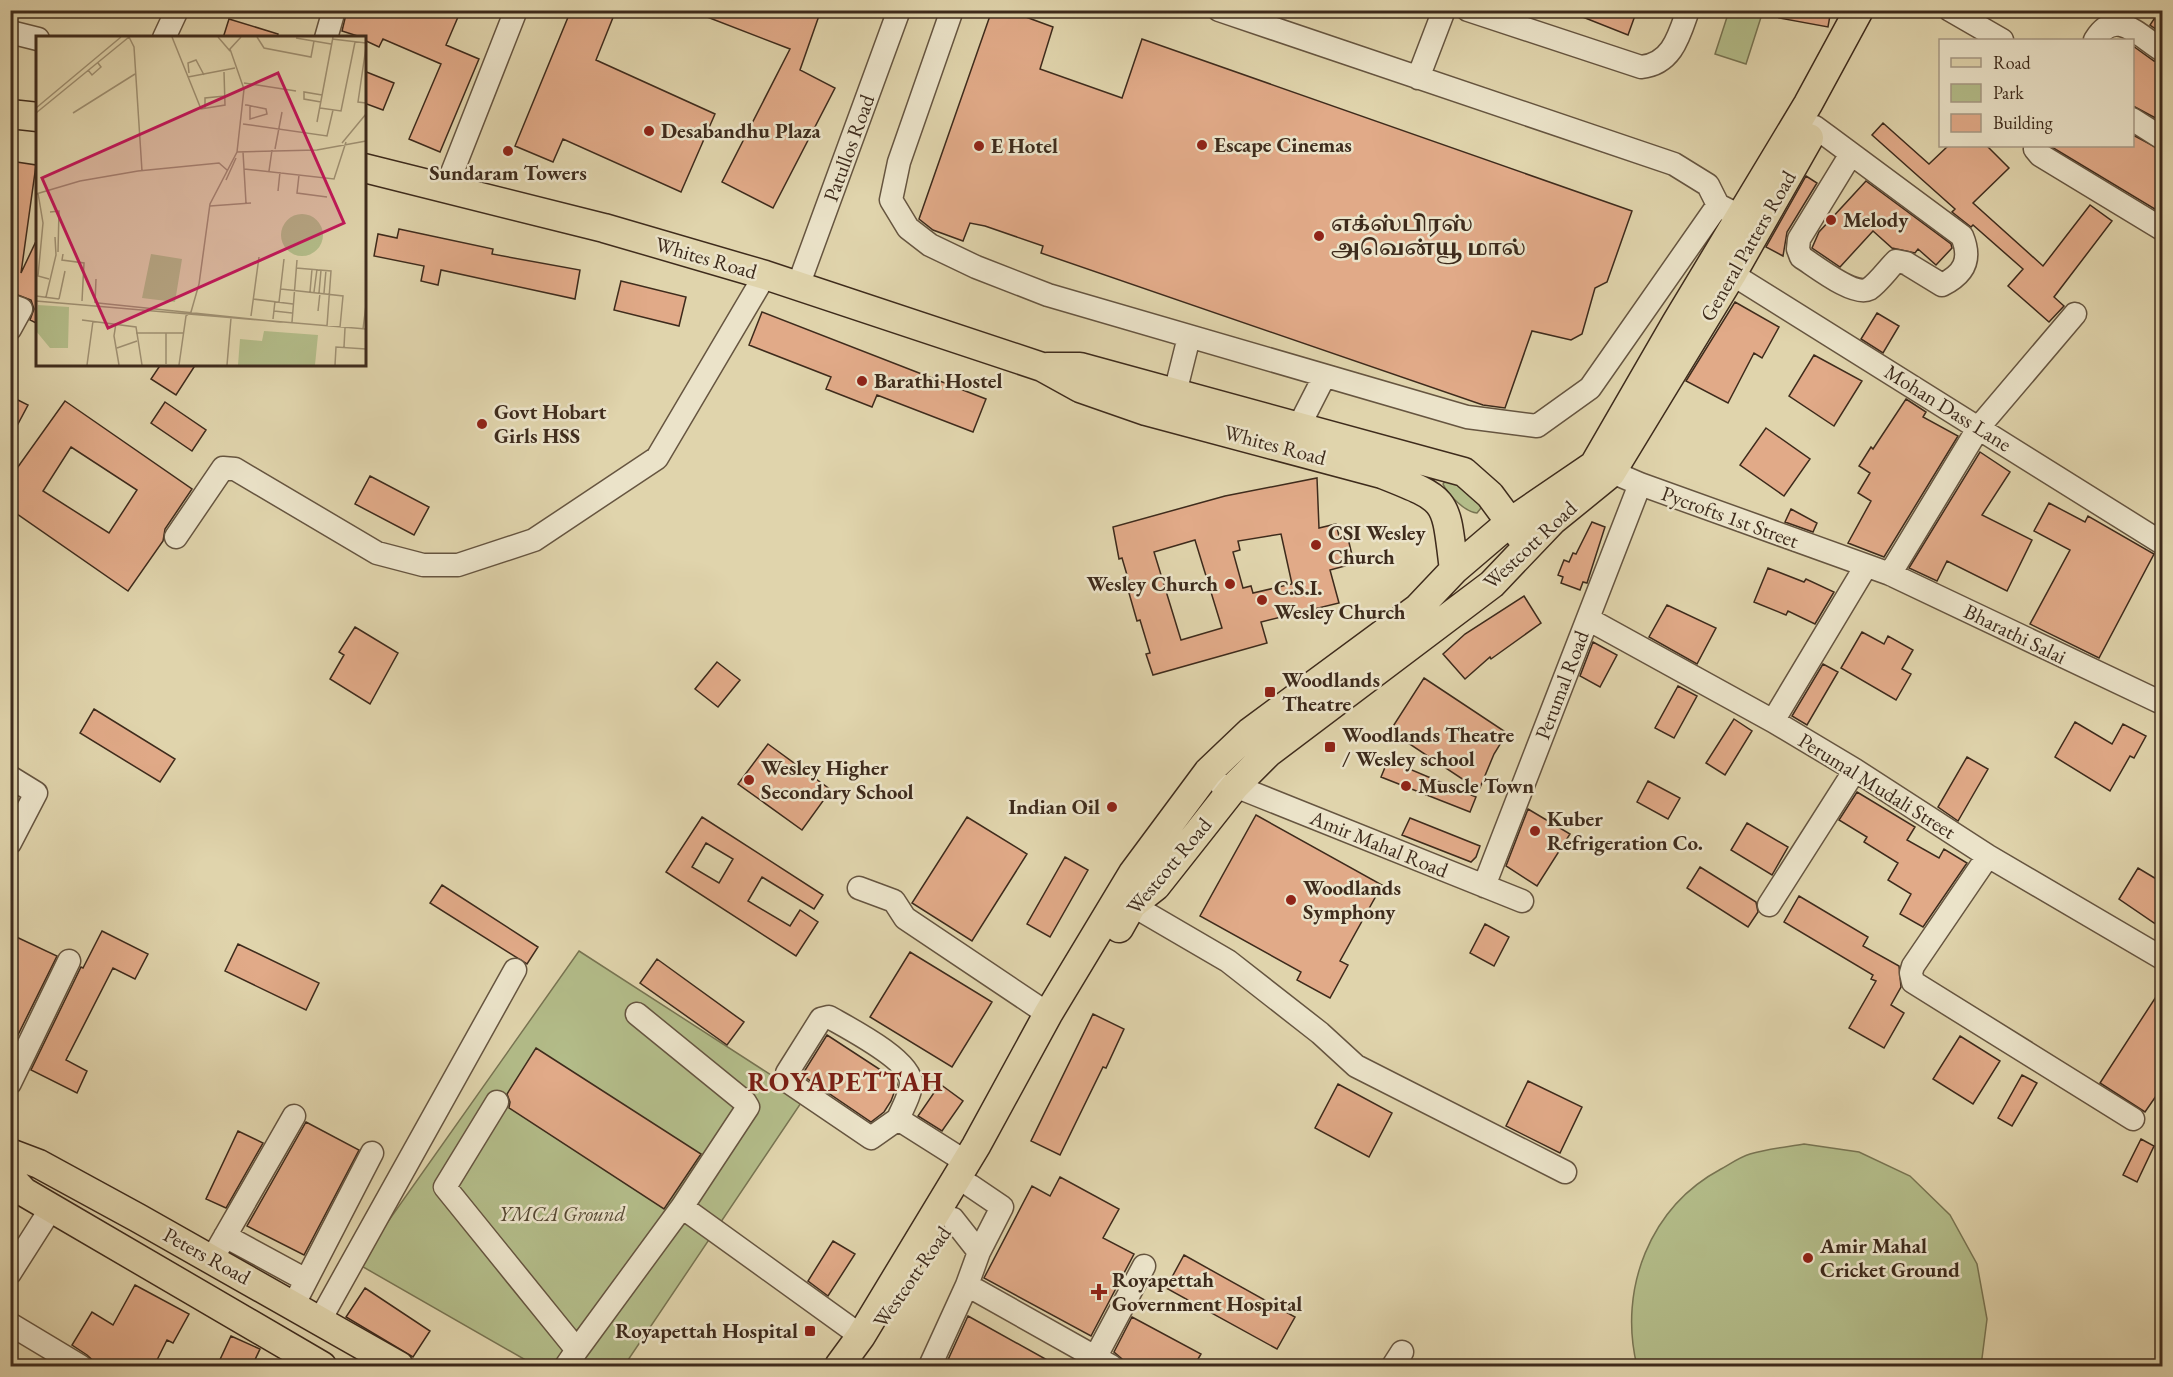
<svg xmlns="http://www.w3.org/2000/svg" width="2173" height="1377" viewBox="0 0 2173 1377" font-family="'EB Garamond','Noto Serif Tamil',serif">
<rect width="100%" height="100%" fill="#e0d4ac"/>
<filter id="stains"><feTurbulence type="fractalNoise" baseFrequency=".00333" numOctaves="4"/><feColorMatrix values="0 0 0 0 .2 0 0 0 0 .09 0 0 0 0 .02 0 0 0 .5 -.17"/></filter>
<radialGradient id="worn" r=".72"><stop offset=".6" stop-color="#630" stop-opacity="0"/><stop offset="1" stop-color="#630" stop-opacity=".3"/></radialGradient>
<!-- green -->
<path fill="#b3bc89" stroke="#787452" stroke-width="1.5" d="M1729,11H1763L1746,64L1715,54Z
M1445,481L1481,489L1485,503L1477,513C1465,512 1448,495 1443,484Z
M579,951L805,1097L624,1366H536L358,1264Z
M1804,1144L1859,1152L1910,1176L1950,1215L1977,1264L1987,1319L1981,1366H1637C1618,1289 1650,1207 1721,1169C1730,1164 1740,1157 1750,1154C1767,1149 1786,1147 1804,1144Z"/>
<!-- building -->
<path fill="#e1aa88" stroke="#3e2b1c" stroke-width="1.5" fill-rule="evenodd" d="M347,10H461L446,45L479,59L440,152L409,139L441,64L383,39L379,47L364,40V38L342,31Z
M571,10H616L596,60L715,114L681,192L563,139L553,162L515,146Z
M689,10H821L800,70L835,88L773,208L722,182L790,49Z
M992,10H1007L1053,27L1040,69L1122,98L1142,39L1632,211L1607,282L1595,288L1582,334L1571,340L1532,331L1505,408L1483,405L1041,253L1043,246L985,226L970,223L963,241L933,230L919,219Z
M1565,10H1637L1628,35Z
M1780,10H1831L1828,27L1779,18Z
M2160,10H2163V34L2150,25Z
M229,19L278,34L277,38H223Z
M2133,46L2154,61L2163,63V122L2133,106Z
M364,71L394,83L383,110L364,103Z
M1883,123L1929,164L1948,146H1987L2009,168L1973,203L2043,266L2090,205L2112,221L2054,297L2064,306L2049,322L2008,286L2023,269L1973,225L1971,227L1952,212L1955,209L1872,135Z
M2133,135L2163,151V214L2050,146H2133Z
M10,161L36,165L21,273L38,237V324L30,320L34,309L31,300L10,292Z
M1806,176L1817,183L1787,232L1783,256L1766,247Z
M1866,181L1951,244L1952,248L1936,265L1918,249L1915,253L1892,248L1873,231L1840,267L1812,248L1819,232Z
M399,229L493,249L492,254L580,270L575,299L441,270L438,285L421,281L424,266L374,256L378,234L397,238Z
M621,281L686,297L679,326L614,310Z
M1735,302L1779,327L1762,358L1754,353L1728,403L1686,381Z
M762,312L986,399L973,432L877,395L872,407L826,389L831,377L749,345Z
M1877,313L1899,326L1883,353L1861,339Z
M1814,355L1862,381L1834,426L1789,396Z
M161,364H196L176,395L151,379Z
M10,396L28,405L10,439Z
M1906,399L1926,412L1923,417L1958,436L1884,557L1848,543L1871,501L1858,493L1870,473L1859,466L1871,447L1873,449Z
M65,401L192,489L165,529L163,541L128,591L10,509V478ZM71,447L137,490L109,533L43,491Z
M165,402L206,430L192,451L151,423Z
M1766,428L1810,459L1784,496L1740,465Z
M1980,452L2010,472L1982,515L2032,540L2007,591L1947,561L1937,581L1909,568Z
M370,476L429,507L414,535L355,504Z
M1317,478L1319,528L1336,524L1339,536L1347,534L1352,555L1343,557L1345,566L1330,570L1339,603L1261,622L1267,643L1153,675L1146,654L1150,653L1140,620L1137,621L1129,593L1132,592L1122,558L1119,559L1113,527L1225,496ZM1281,534L1292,584L1253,593L1251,586L1243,588L1233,552L1240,550L1238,541ZM1195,540L1222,628L1181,640L1154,552Z
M2049,503L2085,522L2088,516L2154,554L2099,658L2030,624L2070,550L2034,531Z
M1791,509L1817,523L1813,532L1785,522Z
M1592,522L1605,527L1587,583L1583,582L1580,590L1561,583L1563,577L1558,575L1564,560L1569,562L1573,553L1576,554Z
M1768,568L1804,582L1806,579L1834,592L1815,624L1788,611L1786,615L1754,602Z
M1524,596L1541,623L1491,659L1490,657L1465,679L1443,654L1465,634Z
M1667,605L1716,628L1697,664L1649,637Z
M355,627L398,653L370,704L330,679L344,655L339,652Z
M1862,632L1884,644L1888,636L1913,650L1902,669L1911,674L1896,700L1841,668Z
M1593,642L1617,655L1600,687L1580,676Z
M717,662L740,680L718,707L695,689Z
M1823,664L1838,672L1807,725L1792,716Z
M1424,678L1507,733L1494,754L1479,790L1390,731Z
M1678,686L1697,696L1674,738L1655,728Z
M94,709L175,759L160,782L80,733Z
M1734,719L1752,731L1725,775L1706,763Z
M2075,722L2112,744L2123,724L2146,736L2134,758L2130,756L2110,791L2055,757Z
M768,744L831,790L802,830L738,784Z
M1967,757L1988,769L1958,821L1938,807Z
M1388,760L1476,797L1470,812L1381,777Z
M1648,781L1680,798L1668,819L1637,802Z
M1857,792L1915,827L1907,840L1939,858L1944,849L1967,863L1923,927L1900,914L1911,894L1888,880L1898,863L1864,842L1867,837L1839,820Z
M1528,809L1570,834L1537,886L1506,866Z
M1256,815L1382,885L1340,961L1348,965L1330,998L1297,980L1301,972L1200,916Z
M702,817L823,895L814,909L762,877L748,901L790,926L800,910L818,922L796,956L666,872ZM706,843L733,859L719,883L692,867Z
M967,817L1027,854L972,941L912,903Z
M1410,818L1480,846L1476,857L1471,862L1402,835Z
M1747,823L1788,847L1772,875L1731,850Z
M1065,857L1088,870L1050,937L1027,924Z
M1700,867L1756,902L1758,912L1748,927L1687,888Z
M2138,868L2163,883V929L2119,899Z
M442,885L538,947L527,964L430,903Z
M1799,896L1868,937L1863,946L1899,966L1901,987L1891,1005L1904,1013L1884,1048L1849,1028L1876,981L1871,979L1873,975L1784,922Z
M1485,924L1509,937L1494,966L1470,953Z
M102,931L148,954L135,979L113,968L66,1060L87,1071L77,1093L31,1070L81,967L83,968Z
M10,934L57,956L10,1051Z
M238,944L319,983L306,1010L225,971Z
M910,952L992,1002L952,1067L870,1017Z
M657,959L744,1022L727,1045L640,983Z
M2163,986V1086L2145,1112L2100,1083Z
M1093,1014L1124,1029L1106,1068L1103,1067L1060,1155L1031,1141Z
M827,1035L896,1080L897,1085L891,1101L884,1112L871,1122L802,1075Z
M1960,1036L2000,1061L1973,1104L1933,1079Z
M536,1048L701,1154L664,1209L509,1108L510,1102L507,1094Z
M2022,1075L2037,1083L2012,1126L1998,1118Z
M1528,1081L1582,1107L1560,1153L1506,1126Z
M940,1084L963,1101L942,1131L918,1116Z
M1338,1084L1392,1113L1369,1157L1315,1128Z
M306,1122L359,1150L304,1255L247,1226Z
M238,1131L263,1143L226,1208L206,1199Z
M2141,1139L2154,1146L2137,1182L2123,1175Z
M1060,1177L1119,1209L1103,1238L1134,1254L1091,1336L984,1278L1032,1186L1050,1196Z
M833,1241L855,1254L828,1296L808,1281Z
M1184,1255L1295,1317L1277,1349L1166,1288Z
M135,1285L189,1314L173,1343L167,1340L154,1366H99L87,1355L72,1345L92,1312L113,1325Z
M365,1288L430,1331L413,1357L346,1317Z
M968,1316L1058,1366H954L947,1362Z
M1132,1317L1201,1354L1194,1366H1129L1124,1364L1122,1359L1114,1352Z
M231,1336L260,1349L252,1366H217Z"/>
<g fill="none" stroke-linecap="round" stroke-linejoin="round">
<defs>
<path id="minor" d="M952,10L899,162L891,200L908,228L930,245L976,267L1048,295L1467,417L1537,426L1590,388L1718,205
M1219,10L1674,164L1708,185L1718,205L1730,211
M1468,10L1641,67C1672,64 1679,36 1688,10
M1950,10L2002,40
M10,32L38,39
M164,38L177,10
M326,38L334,10
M2095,40C2115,7 2138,35 2162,50
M1418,78L1444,10
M2132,119L2162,138
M1815,127L1830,138L1962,236C1972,260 1964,274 1942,285L1906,263L1896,261C1888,269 1878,283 1869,289C1854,297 1814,265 1801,257L1798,249L1799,239L1851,154
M2036,146L2035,149L2040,155L2162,229
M446,188L516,10
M1732,274L2162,543
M798,286L899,10
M10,305L21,309L10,329
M1175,393L1189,337
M1299,426L1324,377
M1598,466L1640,484L1890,574L2162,703
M176,537L223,468L235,469L377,553L423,565H458L534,540L657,458L765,275
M1890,574L1979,427L2075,314
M1588,619L1773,721L1855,770L1988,856L2162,958
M1773,721L1866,566
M10,777L36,793L10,843
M1222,786H1235L1522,901
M1988,856L1913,966L1911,973L1913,982L2133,1119
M1484,886L1640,484
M859,888L894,901L905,918L1048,1014
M1132,905L1228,961L1320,1033L1356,1066L1565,1172
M1769,905L1855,770
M10,1083L69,961
M497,1102L445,1187L577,1350L566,1366
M898,1119L871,1138L787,1081V1073L821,1019L829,1017C848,1028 911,1060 911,1083C911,1094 902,1109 898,1119L966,1162
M971,1186L1002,1207L979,1252
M682,1207L861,1336
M225,1236L306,1280
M212,1259L294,1116
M10,1273L52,1207
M967,1285L1111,1366
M294,1304L372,1153
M320,1320L515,970
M10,1324L80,1366
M577,1350L682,1207L748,1107L745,1102L637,1014
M1095,1358L1144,1266
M930,1366L967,1285L979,1252L953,1219
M1393,1366L1402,1352"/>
<path id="major" d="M10,114L38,117
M364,168L604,228L765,275L1042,367L1080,388L1146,411L1382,474C1450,501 1445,498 1454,570
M1047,367H1080L1464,472L1490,495L1521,537
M1119,928L1132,905L1156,886L1235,786L1268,753L1492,584L1552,521L1611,473L1732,274L1809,138
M10,1153L39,1164L138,1218L399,1366
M10,1177L24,1192L322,1366
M839,1366L861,1336L976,1146L1048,1014L1133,873L1208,772L1250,732L1418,608L1454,570L1509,523L1594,465L1676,323L1808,104L1859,10"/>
</defs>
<!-- minor casing -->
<use href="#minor" stroke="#665540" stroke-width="25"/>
<!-- major casing -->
<use href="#major" stroke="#3e2b1c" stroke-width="31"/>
<!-- minor -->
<use href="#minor" stroke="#ebe3c9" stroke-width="22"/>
<!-- major -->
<use href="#major" stroke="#e0d4ac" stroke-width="28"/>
</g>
<!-- markers -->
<g fill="#8f2418" stroke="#ebe3c9" stroke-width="2">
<circle cx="649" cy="131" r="6"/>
<circle cx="1202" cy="145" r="6"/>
<circle cx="979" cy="146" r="6"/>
<circle cx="508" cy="151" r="6"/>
<circle cx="1831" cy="220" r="6"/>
<circle cx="1319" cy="236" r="6"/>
<circle cx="862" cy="381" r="6"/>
<circle cx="482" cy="424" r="6"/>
<circle cx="1316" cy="545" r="6"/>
<circle cx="1230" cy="584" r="6"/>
<circle cx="1262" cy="600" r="6"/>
<rect x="1264" y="686" width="12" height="12" rx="3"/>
<rect x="1324" y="741" width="12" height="12" rx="3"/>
<circle cx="749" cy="780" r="6"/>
<circle cx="1406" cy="786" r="6"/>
<circle cx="1112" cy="807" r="6"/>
<circle cx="1535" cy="831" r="6"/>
<circle cx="1291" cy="900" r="6"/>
<circle cx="1808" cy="1258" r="6"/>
<path d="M1096 1283h6v6h6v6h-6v6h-6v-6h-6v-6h6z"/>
<rect x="804" y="1325" width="12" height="12" rx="3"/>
</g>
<g text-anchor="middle" stroke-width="5" stroke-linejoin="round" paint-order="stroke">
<!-- poi labels -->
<g font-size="21" font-weight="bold" fill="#3e2b1c" stroke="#ebe3c9" text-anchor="start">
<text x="661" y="138">Desabandhu Plaza</text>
<text x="1214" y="152">Escape Cinemas</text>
<text x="991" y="153">E Hotel</text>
<text x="508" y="180" text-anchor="middle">Sundaram Towers</text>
<text x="1843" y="227">Melody</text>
<text x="1331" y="231">எக்ஸ்பிரஸ்<tspan x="1331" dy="24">அவென்யூ மால்</tspan></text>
<text x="874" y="388">Barathi Hostel</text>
<text x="494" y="419">Govt Hobart<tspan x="494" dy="24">Girls HSS</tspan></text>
<text x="1328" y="540">CSI Wesley<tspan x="1328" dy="24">Church</tspan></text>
<text x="1218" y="591" text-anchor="end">Wesley Church</text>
<text x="1274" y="595">C.S.I.<tspan x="1274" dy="24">Wesley Church</tspan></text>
<text x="1282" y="687">Woodlands<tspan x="1282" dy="24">Theatre</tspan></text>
<text x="1342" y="742">Woodlands Theatre<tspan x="1342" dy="24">/ Wesley school</tspan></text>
<text x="761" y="775">Wesley Higher<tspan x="761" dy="24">Secondary School</tspan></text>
<text x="1418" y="793">Muscle Town</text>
<text x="1100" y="814" text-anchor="end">Indian Oil</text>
<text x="1547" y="826">Kuber<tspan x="1547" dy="24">Refrigeration Co.</tspan></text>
<text x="1303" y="895">Woodlands<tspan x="1303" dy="24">Symphony</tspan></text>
<text x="1820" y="1253">Amir Mahal<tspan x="1820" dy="24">Cricket Ground</tspan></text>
<text x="1112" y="1287">Royapettah<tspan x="1112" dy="24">Government Hospital</tspan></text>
<text x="798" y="1338" text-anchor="end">Royapettah Hospital</text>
</g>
<!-- street labels -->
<g font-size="21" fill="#3e2b1c" stroke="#ebe3c9">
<text transform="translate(849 148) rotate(-70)" y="7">Patullos Road</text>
<text transform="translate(1748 246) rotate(-60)" y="7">General Patters Road</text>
<text transform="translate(706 258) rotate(16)" y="7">Whites Road</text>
<text transform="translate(1948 408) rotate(32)" y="7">Mohan Dass Lane</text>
<text transform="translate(1275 445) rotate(15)" y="7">Whites Road</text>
<text transform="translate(1730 517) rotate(20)" y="7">Pycrofts 1st Street</text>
<text transform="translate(1530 545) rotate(-43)" y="7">Westcott Road</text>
<text transform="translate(2015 634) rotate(26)" y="7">Bharathi Salai</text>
<text transform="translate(1562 685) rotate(-69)" y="7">Perumal Road</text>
<text transform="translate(1877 786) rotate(32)" y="7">Perumal Mudali Street</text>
<text transform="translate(1379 844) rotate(22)" y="7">Amir Mahal Road</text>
<text transform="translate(1169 866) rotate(-50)" y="7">Westcott Road</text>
<text transform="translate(207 1256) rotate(29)" y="7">Peters Road</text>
<text transform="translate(912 1277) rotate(-55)" y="7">Westcott Road</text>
</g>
<!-- park labels -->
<g font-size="21" font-style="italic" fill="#554832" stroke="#ebe3c9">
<text x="562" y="1221">YMCA Ground</text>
</g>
<!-- district labels -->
<g font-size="27" font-weight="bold" letter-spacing="1.5" fill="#7a1f14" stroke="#ebe3c9">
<text x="846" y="1091">ROYAPETTAH</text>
</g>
</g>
<!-- overview -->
<g transform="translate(36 36)">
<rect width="330" height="330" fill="#e0d4ac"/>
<path d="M245 199a21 21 0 1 1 42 0a21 21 0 1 1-42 0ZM115,218L146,223L139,266L106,262ZM2,269L33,271L32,312H14L0,295ZM228,295L282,299L279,329H202L204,303L226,305Z" fill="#b3bc89"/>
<path fill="none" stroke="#9f9072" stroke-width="1.5" d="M93,1L98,11L106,135M136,1L165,73L189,69L188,36M182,1L194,15M221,1L228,12L275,21L278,5M260,2L295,8M296,3L330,7M330,11L322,66L330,67M52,34L56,39L65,31L62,27M153,37L152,27L160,24L168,39M152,41L199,32M208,47L260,55M285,66L268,63V56L286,59M209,69H211L230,73L231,78L214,83V70M0,72L85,1M169,72V62L189,60M284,72L305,75L319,6M0,77L93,1M37,77L99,38M281,86L297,1M207,88L291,100L297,74M306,107L330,78M239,113L246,76M201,116L281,114L330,105M207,116L210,167M208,133L298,143L310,106M233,135L236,114M263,139L261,157L291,161M190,144L200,122M242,155L244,136M2,157L7,187L2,240L13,243M0,158L44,145L102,135L183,127L191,134M174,170L215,167M14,176L23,175L22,216M27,218L26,224L48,227L46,265M260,232L295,235L291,290M245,253L307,260L304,291M274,256L276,233M278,256L281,233M283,257L285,234M288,257L290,234M0,260L23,263M10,261L20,219L19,201M23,263L29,235M217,263L257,268M0,265L330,293M243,266L248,223M59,267L60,243M62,267L244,286M238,275L256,277M282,275L284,257M215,280L223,221M237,283L239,265M46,284L100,291L106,329M256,286L261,224M80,287L78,300L83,329M327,293L330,269M100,297H148M130,297V328M308,311L309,292M81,312L101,305M51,329L57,285M143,329L150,280L155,276L163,248L174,168L201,116L208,53L194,13L205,1M191,329L195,282M299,329L300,311L330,313"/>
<path fill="#c2185b" fill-opacity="0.15" stroke="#c2185b" stroke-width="3" d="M242,37L308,187L72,292L6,142Z"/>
<rect width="330" height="330" fill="none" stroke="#3e2b1c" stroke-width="3"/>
</g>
<!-- margin -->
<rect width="2173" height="1377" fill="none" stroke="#e0d4ac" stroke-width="36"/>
<rect x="12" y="12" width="2149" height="1353" fill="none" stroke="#3e2b1c" stroke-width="3"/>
<rect x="18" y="18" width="2137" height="1341" fill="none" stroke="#3e2b1c" stroke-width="1.5"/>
<!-- legend -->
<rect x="1939" y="39" width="195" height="108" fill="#ebe3c9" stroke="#a69984" stroke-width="1.5"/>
<rect x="1951" y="58" width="30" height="9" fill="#e0d4ac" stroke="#a69984" stroke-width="1.5"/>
<text x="1993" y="69" font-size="18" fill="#3e2b1c">Road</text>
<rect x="1951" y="84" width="30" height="18" fill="#b3bc89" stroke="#a69984" stroke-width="1.5"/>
<text x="1993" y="99" font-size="18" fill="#3e2b1c">Park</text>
<rect x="1951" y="114" width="30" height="18" fill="#e1aa88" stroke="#a69984" stroke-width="1.5"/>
<text x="1993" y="129" font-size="18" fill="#3e2b1c">Building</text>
<rect width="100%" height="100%" filter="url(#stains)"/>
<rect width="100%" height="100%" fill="url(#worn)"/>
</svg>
